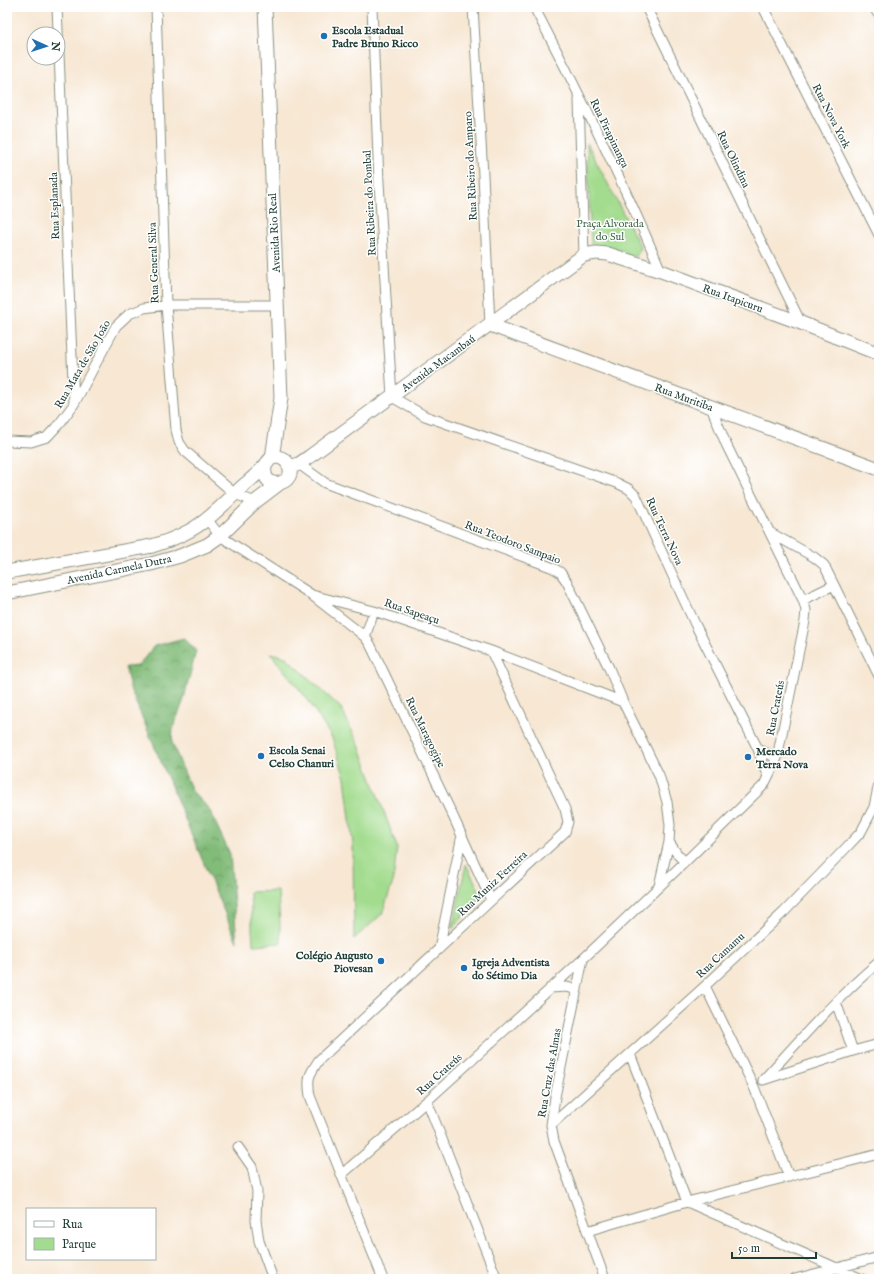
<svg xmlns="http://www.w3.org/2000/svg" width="886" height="1286" viewBox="0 0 886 1286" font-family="'IM FELL English',serif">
<defs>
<pattern id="forest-crowns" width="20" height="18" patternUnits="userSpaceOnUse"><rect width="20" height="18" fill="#82bc79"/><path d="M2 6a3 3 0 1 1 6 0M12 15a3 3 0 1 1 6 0" fill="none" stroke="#6a9a64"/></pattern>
</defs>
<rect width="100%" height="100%" fill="#fff"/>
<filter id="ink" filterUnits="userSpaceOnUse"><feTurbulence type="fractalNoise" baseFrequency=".025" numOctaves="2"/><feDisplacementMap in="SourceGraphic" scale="8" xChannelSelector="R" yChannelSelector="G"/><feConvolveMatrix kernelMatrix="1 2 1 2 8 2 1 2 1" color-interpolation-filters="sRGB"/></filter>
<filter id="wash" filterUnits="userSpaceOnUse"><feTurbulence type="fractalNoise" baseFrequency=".012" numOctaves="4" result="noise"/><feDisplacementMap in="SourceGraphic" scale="16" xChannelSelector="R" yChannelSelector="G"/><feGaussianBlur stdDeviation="0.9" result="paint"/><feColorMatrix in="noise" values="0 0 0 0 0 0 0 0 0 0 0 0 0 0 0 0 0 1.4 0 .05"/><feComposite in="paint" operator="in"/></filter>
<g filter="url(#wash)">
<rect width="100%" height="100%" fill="#f7e7d3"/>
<!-- forest -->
<path fill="url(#forest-crowns)" stroke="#507c56" d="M184,638L196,651L183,702L173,728L172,743L192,791L209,809L230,854L237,942L131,691L125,667L138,666L154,646Z"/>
<!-- park -->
<path fill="#a3dc8e" stroke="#618c61" d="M587,143L641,248L637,255L630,257L591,244Z
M270,653L286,657L341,708L359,745L397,847L393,882L382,914L354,939L353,844L345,778L332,738L308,700Z
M466,864L482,896L452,929Z
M278,891L281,943L253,945L250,892Z"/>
</g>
<g filter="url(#ink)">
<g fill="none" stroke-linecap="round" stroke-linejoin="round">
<defs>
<path id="street" d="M57,7L74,404
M156,7L166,305L176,430L179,442L185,451L235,494L255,502
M372,7L379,182L392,397L425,416L617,483L629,489L636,496L695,624L758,749L768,777
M473,7L483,175L490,325
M534,7C579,93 623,181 661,271
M646,7L801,323
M763,7L879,235
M579,100L584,255
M7,441L31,442L47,437L60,423L74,404L116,326L129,314L144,308L166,305H278
M299,464L325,483L551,567L560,572L567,582L609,668L623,702L659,775L667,802L670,825L669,842L659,886
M207,519L220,536L312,595L374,611L491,651L623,702
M771,533L814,557L824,565L879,676
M314,597L359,632L365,637L370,644L452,814L491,900
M803,600L834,585
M365,637L374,611
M758,749L777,758
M669,842L678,855L685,862
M439,949L462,835
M583,959L555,1097L551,1125L554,1141L605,1279
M705,986L754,1087L789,1177
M550,988L567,987L577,990
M836,1002L853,1051
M630,1054L687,1202L862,1279
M763,1080C800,1040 836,998 879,962
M763,1080L853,1051L879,1044
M427,1101L497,1279
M551,1125L705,986L784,912L844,850L861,832L874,807L879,783
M238,1147L252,1167L257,1191L256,1220L259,1241L273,1279
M341,1175L427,1101L583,959L685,862L764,785L777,758L805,621L806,610L803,600L726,444L711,407
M587,1231L687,1202L879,1154
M383,1279L310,1096C307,1077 309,1075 319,1060L565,832L568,822L565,809L491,651
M795,1279L879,1257"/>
<path id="secondary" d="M265,7L281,398L272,458
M876,7L879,12
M490,325L879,469
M290,467L299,464L309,457L584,255L596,253L608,254L661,271L801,323L879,354
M7,572L152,546C172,540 191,532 207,519C220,509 231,497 243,486C250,480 258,474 264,467C267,464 268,460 272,458C273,458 277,457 278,457C282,458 286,460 288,464C300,483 261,495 265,466
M7,593L151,564L180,556L207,545L220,536L255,502L280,483"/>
</defs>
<!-- street casing -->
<use href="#street" stroke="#8b9284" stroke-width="11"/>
<!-- secondary casing -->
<use href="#secondary" stroke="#8b9284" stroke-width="15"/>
<!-- street -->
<use href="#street" stroke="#fff" stroke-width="9"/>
<!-- secondary -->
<use href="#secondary" stroke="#fff" stroke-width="13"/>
</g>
</g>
<!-- markers -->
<g fill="#1f6fb2" stroke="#fff" stroke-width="1.5">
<circle cx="324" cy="36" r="4"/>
<circle cx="261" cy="756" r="4"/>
<circle cx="748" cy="757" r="4"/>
<circle cx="381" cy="961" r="4"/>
<circle cx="464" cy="968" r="4"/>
</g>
<g text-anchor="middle" stroke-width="3" stroke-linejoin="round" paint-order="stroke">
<!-- poi labels -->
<g font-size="11" font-weight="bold" fill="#1f3d34" stroke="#fff" text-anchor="start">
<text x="332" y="34">Escola Estadual<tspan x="332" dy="13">Padre Bruno Ricco</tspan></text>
<text x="269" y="754">Escola Senai<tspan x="269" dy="13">Celso Chanuri</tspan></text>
<text x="756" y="755">Mercado<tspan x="756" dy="13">Terra Nova</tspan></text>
<text x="373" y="959" text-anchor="end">Colégio Augusto<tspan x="373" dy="13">Piovesan</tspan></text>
<text x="472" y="966">Igreja Adventista<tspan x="472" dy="13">do Sétimo Dia</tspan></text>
</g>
<!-- street labels -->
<g font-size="11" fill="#1f3d34" stroke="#fff">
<text transform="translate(832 116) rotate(63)" y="4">Rua Nova York</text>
<text transform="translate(610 133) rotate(64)" y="4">Rua Pirapinanga</text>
<text transform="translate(734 159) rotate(64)" y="4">Rua Olindina</text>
<text transform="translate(470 166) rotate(-93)" y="4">Rua Ribeiro do Amparo</text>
<text transform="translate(369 203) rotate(-93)" y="4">Rua Ribeira do Pombal</text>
<text transform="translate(54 206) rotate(-92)" y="4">Rua Esplanada</text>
<text transform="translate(274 233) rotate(-93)" y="4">Avenida Rio Real</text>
<text transform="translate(153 263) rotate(-92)" y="4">Rua General Silva</text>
<text transform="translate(733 298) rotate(20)" y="4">Rua Itapicuru</text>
<text transform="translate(438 363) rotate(-36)" y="4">Avenida Macambaú</text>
<text transform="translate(82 364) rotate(-60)" y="4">Rua Mata de São João</text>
<text transform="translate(684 397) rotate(20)" y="4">Rua Muritiba</text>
<text transform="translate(665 531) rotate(65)" y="4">Rua Terra Nova</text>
<text transform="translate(513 542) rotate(21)" y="4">Rua Teodoro Sampaio</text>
<text transform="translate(119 569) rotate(-12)" y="4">Avenida Carmela Dutra</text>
<text transform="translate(412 611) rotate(19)" y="4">Rua Sapeaçu</text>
<text transform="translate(775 708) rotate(-79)" y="4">Rua Crateús</text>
<text transform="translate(426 732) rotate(64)" y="4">Rua Maragogipe</text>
<text transform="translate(492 883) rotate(-43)" y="4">Rua Muniz Ferreira</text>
<text transform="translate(720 955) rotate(-43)" y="4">Rua Camamu</text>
<text transform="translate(549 1073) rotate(-80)" y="4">Rua Cruz das Almas</text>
<text transform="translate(439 1074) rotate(-42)" y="4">Rua Crateús</text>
</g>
<!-- park labels -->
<g font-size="11" fill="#40654a" stroke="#fff">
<text x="610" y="227">Praça Alvorada<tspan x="610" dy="13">do Sul</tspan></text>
</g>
</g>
<!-- margin -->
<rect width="886" height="1286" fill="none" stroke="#fff" stroke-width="24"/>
<!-- legend -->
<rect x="26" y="1208" width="130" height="52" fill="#ffffff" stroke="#a5b1ae"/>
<rect x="34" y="1221" width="20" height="6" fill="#ffffff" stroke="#a5b1ae"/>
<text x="62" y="1228" font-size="12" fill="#1f3d34">Rua</text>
<rect x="34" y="1238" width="20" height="12" fill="#a3dc8e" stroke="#a5b1ae"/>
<text x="62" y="1248" font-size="12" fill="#1f3d34">Parque</text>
<!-- north arrow -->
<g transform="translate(46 46) rotate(93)"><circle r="19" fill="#ffffff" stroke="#a5b1ae"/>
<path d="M0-3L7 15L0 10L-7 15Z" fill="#1f6fb2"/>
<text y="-6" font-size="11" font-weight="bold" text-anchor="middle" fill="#1f3d34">N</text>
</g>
<!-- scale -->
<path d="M732 1252v6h84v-6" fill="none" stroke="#1f3d34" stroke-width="2"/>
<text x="738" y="1252" font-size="12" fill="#1f3d34" stroke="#ffffff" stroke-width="3" paint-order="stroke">50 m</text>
</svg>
